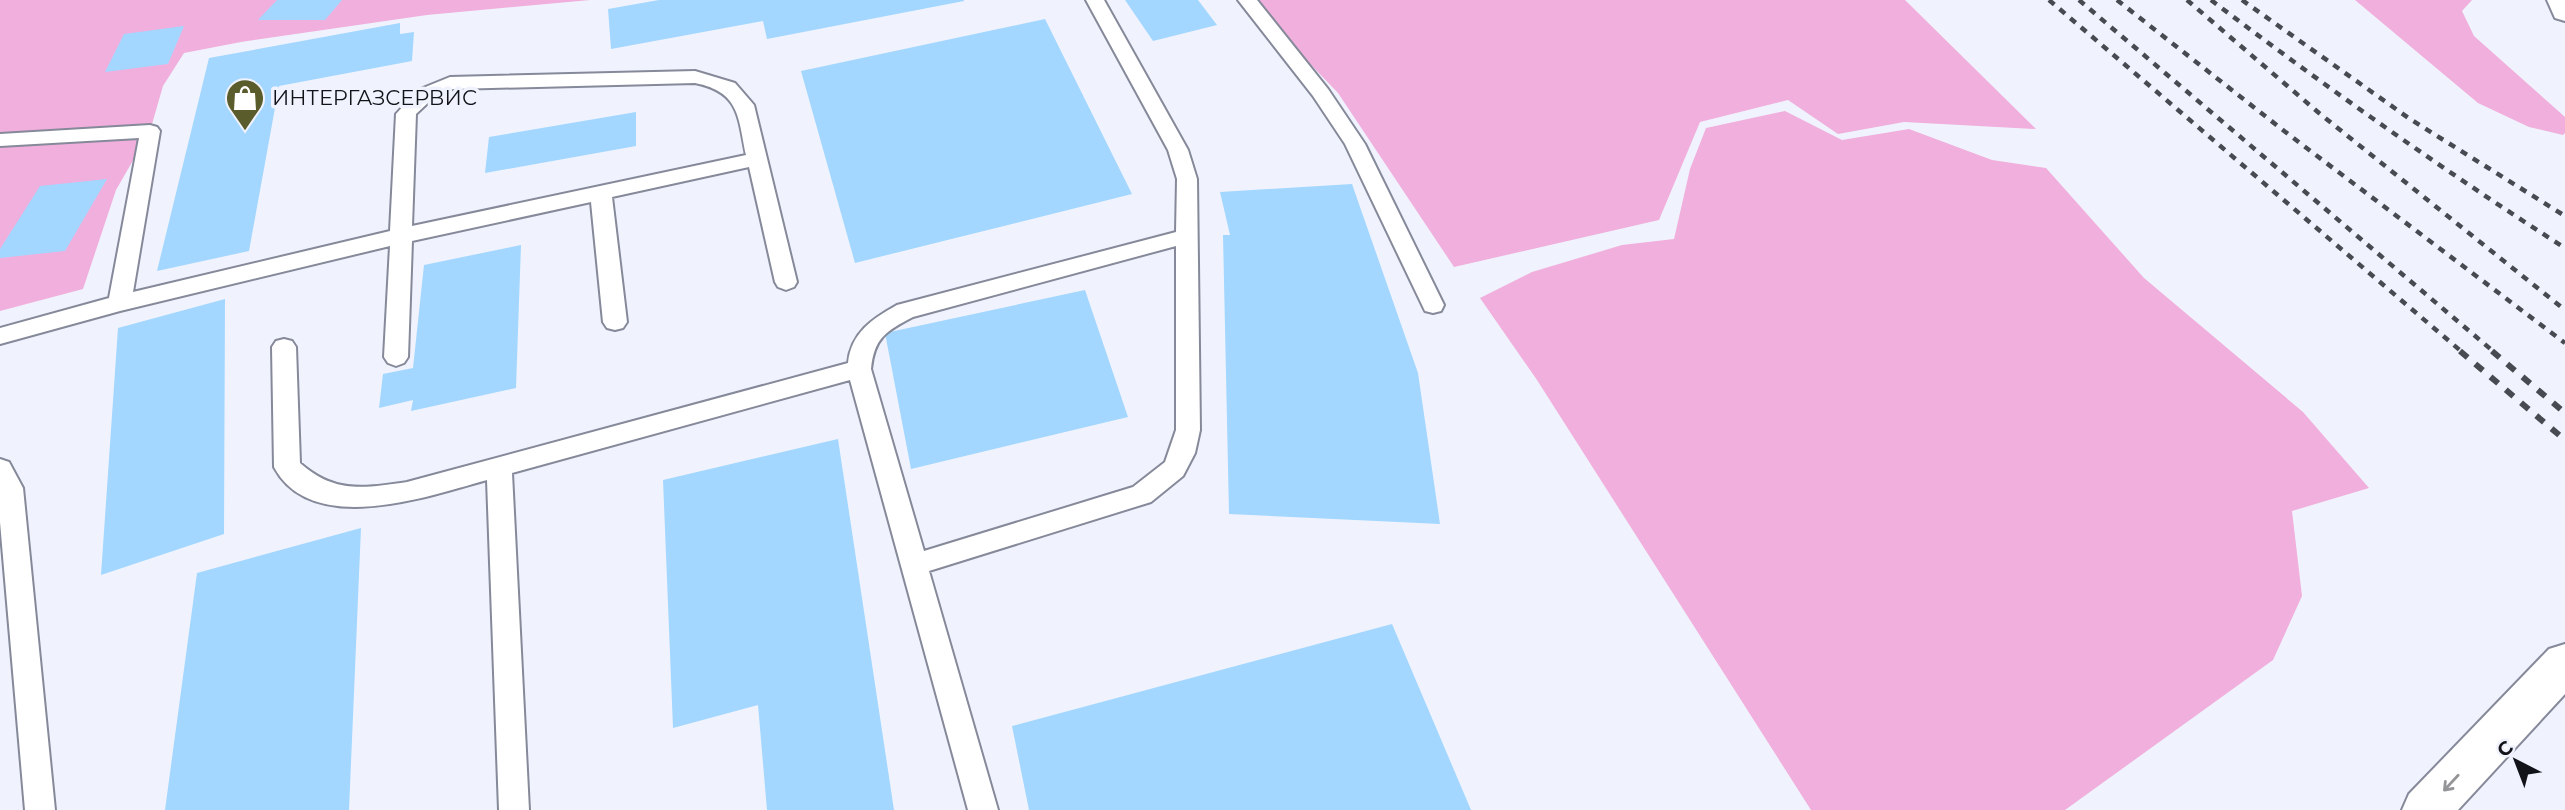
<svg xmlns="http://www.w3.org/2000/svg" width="2565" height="810" viewBox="0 0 2565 810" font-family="Montserrat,sans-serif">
<rect width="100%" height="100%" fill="#f0f3fe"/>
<!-- green -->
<path fill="#f0afdc" d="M0,0H590L427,15L241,42L184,53L163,86L150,131L116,190L83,289L0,311Z
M1249,0H1905L2036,129L1904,122L1838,134L1788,100L1700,122L1659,220L1454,267L1338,93Z
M2355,0H2472L2462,11L2474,36L2565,117V133L2563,135L2529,127L2478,103Z
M1785,111L1842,140L1909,129L1992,160L2046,168L2144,278L2303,412L2369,488L2292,511L2302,596L2273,660L2065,810H1811L1537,380L1480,298L1532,272L1622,245L1674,239L1690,169L1706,128Z"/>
<!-- building -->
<path fill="#a3d7ff" d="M277,0H342L325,20H258Z
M659,0H964V1L767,39L763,21L611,49L608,9Z
M1125,0H1198L1217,25L1153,41Z
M1045,19L1132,194L855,263L801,71Z
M400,23V34L414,32L412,61L279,86L249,251L157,271L209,58Z
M184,26L168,64L105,72L124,34Z
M636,112V146L485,173L489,137Z
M107,179L65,251L0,258V249L40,186Z
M1352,184L1418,373L1440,524L1229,514L1223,235H1230L1220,192Z
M521,245L516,388L411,411L413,400L379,408L383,374L413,368L424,265Z
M1085,290L1128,417L911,469L885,333Z
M225,299L224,534L101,575L118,328Z
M838,439L894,810H767L758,705L673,728L663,480Z
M361,528L349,810H165L197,573Z
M1392,624L1471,810H1029L1012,726Z"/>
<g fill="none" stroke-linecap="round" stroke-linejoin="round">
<defs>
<path id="service" d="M1086,0H1104L1188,150L1197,179L1200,430L1195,453L1183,476L1151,502L929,571L998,810H968L850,380L512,473L529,810H499L487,480C429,496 312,538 274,467L272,347L276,341L284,339L292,341L296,347L300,463C335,494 364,488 407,482L848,363C851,333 872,319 897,305L1176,232L1177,179L1168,150ZM1176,246V430L1165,462L1133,487L924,551L871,369C874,338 886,331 913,317Z
M1238,0H1257L1328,89L1365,144L1444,305L1441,311L1433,313L1425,311L1345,144L1313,96Z
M695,71L735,83L754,105L797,282L794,287L786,290L778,287L775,282L749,167L612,197L627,322L623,328L615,330L607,328L603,322L591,202L412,241L408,357L404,363L396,366L388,363L384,357L390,246L120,311L0,344V328L109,298L139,138L0,146V134L150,125L157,127L160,131L133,292L390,231L396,114L418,90L450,77ZM695,83C740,92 738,117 746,155L412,226L416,114L432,99L453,89Z
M0,459L9,462L23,488L55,810H25L0,522Z"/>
<path id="minor" d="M2547,0H2565V21L2555,18Z"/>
<path id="trunk" d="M2565,644V694L2458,810H2402L2409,794L2549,649Z"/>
</defs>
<!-- service casing -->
<use href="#service" stroke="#858999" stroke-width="4"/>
<!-- minor casing -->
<use href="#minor" stroke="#858999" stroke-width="4"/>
<!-- trunk casing -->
<use href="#trunk" stroke="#858999" stroke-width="4"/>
<!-- service -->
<use href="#service" fill="#fff" fill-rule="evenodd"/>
<!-- minor -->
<use href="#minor" fill="#fff" fill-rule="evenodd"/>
<!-- trunk -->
<use href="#trunk" fill="#fff" fill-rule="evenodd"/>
<!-- rail-far1 -->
<path stroke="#484a51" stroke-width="4.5" stroke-dasharray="7 7" stroke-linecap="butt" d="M2049,0L2462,352
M2079,0L2494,352
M2117,0L2288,134L2565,343
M2187,0L2319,113L2565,310
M2211,0C2326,87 2443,170 2565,248
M2242,0L2410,119L2565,216"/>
<!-- rail -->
<path stroke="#484a51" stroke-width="6" stroke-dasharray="10 10" stroke-linecap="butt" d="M2460,351L2565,440
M2492,351L2565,413"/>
</g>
<!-- one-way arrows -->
<defs><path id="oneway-shaft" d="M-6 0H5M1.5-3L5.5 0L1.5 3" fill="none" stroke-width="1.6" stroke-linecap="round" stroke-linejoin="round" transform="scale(1.75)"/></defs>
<use stroke="#949598" href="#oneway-shaft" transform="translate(2451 783) rotate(133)"/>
<!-- icons -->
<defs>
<symbol id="shop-pin" viewBox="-11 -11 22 30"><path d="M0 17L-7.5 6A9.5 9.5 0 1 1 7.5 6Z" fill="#5a5d2b" stroke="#f0f3fe"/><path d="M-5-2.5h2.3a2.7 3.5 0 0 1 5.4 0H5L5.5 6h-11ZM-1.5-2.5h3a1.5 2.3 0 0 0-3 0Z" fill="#fff"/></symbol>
</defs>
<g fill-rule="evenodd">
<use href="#shop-pin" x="223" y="76" width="44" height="60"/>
</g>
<g text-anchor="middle" stroke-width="7" stroke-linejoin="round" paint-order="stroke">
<!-- poi labels -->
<g font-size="21" fill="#121319" stroke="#f0f3fe" text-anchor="start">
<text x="272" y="105">ИНТЕРГАЗСЕРВИС</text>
</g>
</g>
<!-- north arrow -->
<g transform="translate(2516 761) rotate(318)" stroke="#f0f3fe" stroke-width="5" paint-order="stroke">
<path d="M0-5L12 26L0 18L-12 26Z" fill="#121319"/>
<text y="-10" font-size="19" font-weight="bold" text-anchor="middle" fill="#121319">С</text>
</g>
</svg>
